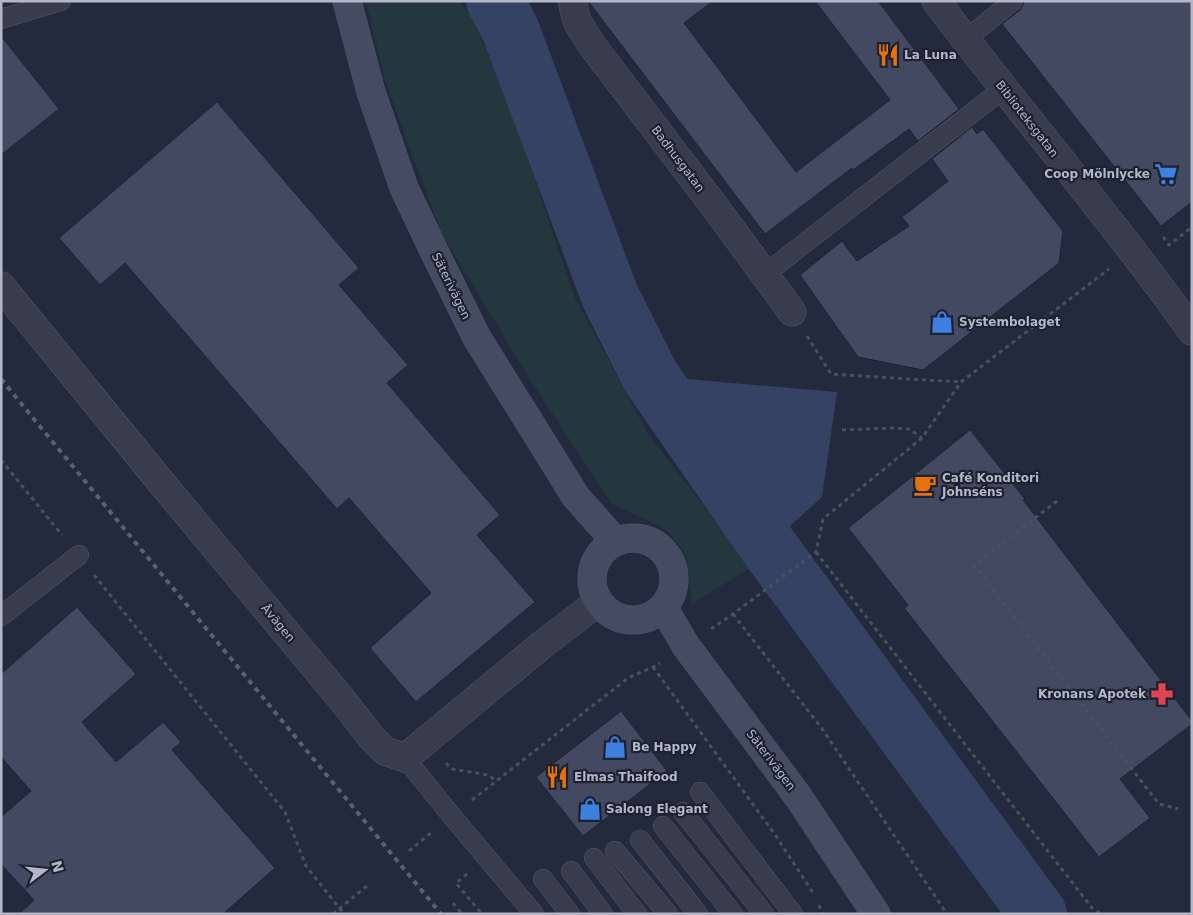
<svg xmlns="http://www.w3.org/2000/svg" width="1193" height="915" viewBox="0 0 1193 915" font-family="'DejaVu Sans',sans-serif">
<rect width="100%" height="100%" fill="#232a3d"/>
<!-- green -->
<path fill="#25373e" d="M366,1H458L470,15L504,90L575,298L648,434L751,567L692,604L686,555L666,529L612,504L528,376L442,234L385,81Z"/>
<!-- water -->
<path fill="#364264" d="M650,376L837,392L822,497L768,546Z"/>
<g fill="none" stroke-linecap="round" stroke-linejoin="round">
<!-- river -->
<path stroke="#364264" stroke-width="58" d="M495,1L510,29L610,296L650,376L768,546L1038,914"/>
</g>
<!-- building -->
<path fill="#424960" stroke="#1e2434" d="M588,1H713L684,23L796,172L890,100L815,1H878L959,109L918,141L909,129L853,170L852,168L765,234Z
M1024,1H1192V202L1161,226L1002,24L1020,10L1023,5Z
M1,36L59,109L1,155Z
M217,102L359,268L339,285L408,365L387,383L500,515L477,535L535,602L416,702L370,648L431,593L349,498L337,509L125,263L100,285L59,238Z
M972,127L977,134L983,129L1063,231L1059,263L923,370L858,357L800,275L842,241L857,261L909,226L902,217L948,181L932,159Z
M970,430L1025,499L1023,500L1192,721V724L1120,779L1150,818L1099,857L904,608L908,605L848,528Z
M77,607L136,674L82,722L116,762L163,722L181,742L172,750L275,868L223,914H19L34,900L1,864V817L31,791L1,757V674Z
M621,711L667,771L583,836L536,777Z"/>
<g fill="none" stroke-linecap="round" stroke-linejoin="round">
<defs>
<path id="lane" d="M1,19L61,1
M965,40L1013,1
M765,274L1003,89
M1,616L79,555
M405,758L451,815L534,914
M700,792L793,914
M683,812L764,914
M663,826L733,914
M640,840L698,914
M615,851L668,914
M594,858L637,914
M571,871L603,914
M543,879L570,914"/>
<path id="street" d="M572,1L577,21L591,44L715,207L792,312
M936,1C1020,112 1111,218 1192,331
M1,286L160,481L344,702L371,737L385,751L405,758L543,644L598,602"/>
<path id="secondary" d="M347,1L371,92L404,188L434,251L477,338L576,497L615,541
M592 579a41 41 0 1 1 82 0a41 41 0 1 1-82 0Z
M663,607L686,646L797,795L876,914"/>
</defs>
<!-- lane casing -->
<use href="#lane" stroke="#525868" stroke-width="20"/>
<!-- street casing -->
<use href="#street" stroke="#525868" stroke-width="29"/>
<!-- secondary casing -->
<use href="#secondary" stroke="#525868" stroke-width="29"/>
<!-- path -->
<path stroke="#43545c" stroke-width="3" stroke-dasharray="4 4" stroke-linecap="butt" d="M1163,237L1169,245L1192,227
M807,336L831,374L960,382
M842,430L893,428L909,429L922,438
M1,460L62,535
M1057,501L974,565L1159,804L1178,809
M816,552L1092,908L1101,914
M94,575L285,812L306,866L344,914
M733,614L823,730L947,914
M711,629L733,614L816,552L823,519L922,438L961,382L1109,269
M653,667L776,836L813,893
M446,763L452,769L488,775L497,781
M472,800L628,678L653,667L660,663
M409,851L432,832
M467,874L456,883L482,914
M453,903L462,914
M819,905L823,914
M333,914L368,885"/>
<!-- lane -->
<use href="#lane" stroke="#373d4d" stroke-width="19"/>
<!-- street -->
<use href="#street" stroke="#373d4d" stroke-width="28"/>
<!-- secondary -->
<use href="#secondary" stroke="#454b61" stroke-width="28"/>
<!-- rail -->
<path stroke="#596075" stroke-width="4" stroke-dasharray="5 5" stroke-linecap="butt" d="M1,379L441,914"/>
</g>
<!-- icons -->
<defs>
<symbol id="restaurant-bare" viewBox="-9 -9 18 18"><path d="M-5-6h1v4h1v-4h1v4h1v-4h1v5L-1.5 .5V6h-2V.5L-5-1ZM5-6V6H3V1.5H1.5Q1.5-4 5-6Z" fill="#e8710a" stroke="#1c2232" stroke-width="2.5" paint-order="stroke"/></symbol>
<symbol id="supermarket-bare" viewBox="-9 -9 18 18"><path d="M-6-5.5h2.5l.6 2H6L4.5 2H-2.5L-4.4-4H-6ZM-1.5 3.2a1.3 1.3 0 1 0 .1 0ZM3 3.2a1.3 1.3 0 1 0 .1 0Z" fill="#3f7fe0" stroke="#1c2232" stroke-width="2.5" paint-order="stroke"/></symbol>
<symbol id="shop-bare" viewBox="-9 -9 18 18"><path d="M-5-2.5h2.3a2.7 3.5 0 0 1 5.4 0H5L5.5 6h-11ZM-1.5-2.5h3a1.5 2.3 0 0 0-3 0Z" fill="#3f7fe0" stroke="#1c2232" stroke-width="2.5" paint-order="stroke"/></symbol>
<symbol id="cafe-bare" viewBox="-9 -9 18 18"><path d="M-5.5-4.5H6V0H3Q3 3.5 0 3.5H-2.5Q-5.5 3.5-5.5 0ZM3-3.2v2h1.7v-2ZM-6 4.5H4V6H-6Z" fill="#e8710a" stroke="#1c2232" stroke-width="2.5" paint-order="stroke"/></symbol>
<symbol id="pharmacy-bare" viewBox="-9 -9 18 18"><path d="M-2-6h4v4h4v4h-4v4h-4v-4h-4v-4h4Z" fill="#e0444e" stroke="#1c2232" stroke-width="2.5" paint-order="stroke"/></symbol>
</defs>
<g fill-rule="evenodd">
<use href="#restaurant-bare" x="872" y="39" width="32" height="32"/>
<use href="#supermarket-bare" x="1150" y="158" width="32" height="32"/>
<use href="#shop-bare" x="926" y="306" width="32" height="32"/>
<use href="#cafe-bare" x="909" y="469" width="32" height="32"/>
<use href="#pharmacy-bare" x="1146" y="678" width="32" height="32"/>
<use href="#shop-bare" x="599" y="731" width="32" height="32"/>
<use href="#restaurant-bare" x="541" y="761" width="32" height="32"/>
<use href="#shop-bare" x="574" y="793" width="32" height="32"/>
</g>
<g text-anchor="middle" stroke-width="4.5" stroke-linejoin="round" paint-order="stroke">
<!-- poi labels -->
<g font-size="12" font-weight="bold" fill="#b3b8c9" stroke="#1c2232" text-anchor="start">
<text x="904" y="59">La Luna</text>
<text x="1150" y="178" text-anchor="end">Coop Mölnlycke</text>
<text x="959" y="326">Systembolaget</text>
<text x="942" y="482">Café Konditori<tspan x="942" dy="14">Johnséns</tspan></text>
<text x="1146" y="698" text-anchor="end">Kronans Apotek</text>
<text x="632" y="751">Be Happy</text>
<text x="574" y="781">Elmas Thaifood</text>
<text x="606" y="813">Salong Elegant</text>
</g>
<!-- street labels -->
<g font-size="12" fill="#b3b8c9" stroke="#1c2232">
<text transform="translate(1027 119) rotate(52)" y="4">Biblioteksgatan</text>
<text transform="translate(678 159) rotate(53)" y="4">Badhusgatan</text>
<text transform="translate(451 286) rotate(64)" y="4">Säterivägen</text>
<text transform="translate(278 623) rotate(50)" y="4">Åvägen</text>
<text transform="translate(771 760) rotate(53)" y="4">Säterivägen</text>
</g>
</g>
<!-- border -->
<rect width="1193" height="915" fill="none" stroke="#b3b8c9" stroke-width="5"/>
<!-- north arrow -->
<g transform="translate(45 870) rotate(74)" stroke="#1c2232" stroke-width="4" paint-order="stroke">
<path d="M0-4L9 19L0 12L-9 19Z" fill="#b3b8c9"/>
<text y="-8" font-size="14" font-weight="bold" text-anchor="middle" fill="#b3b8c9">N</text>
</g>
</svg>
